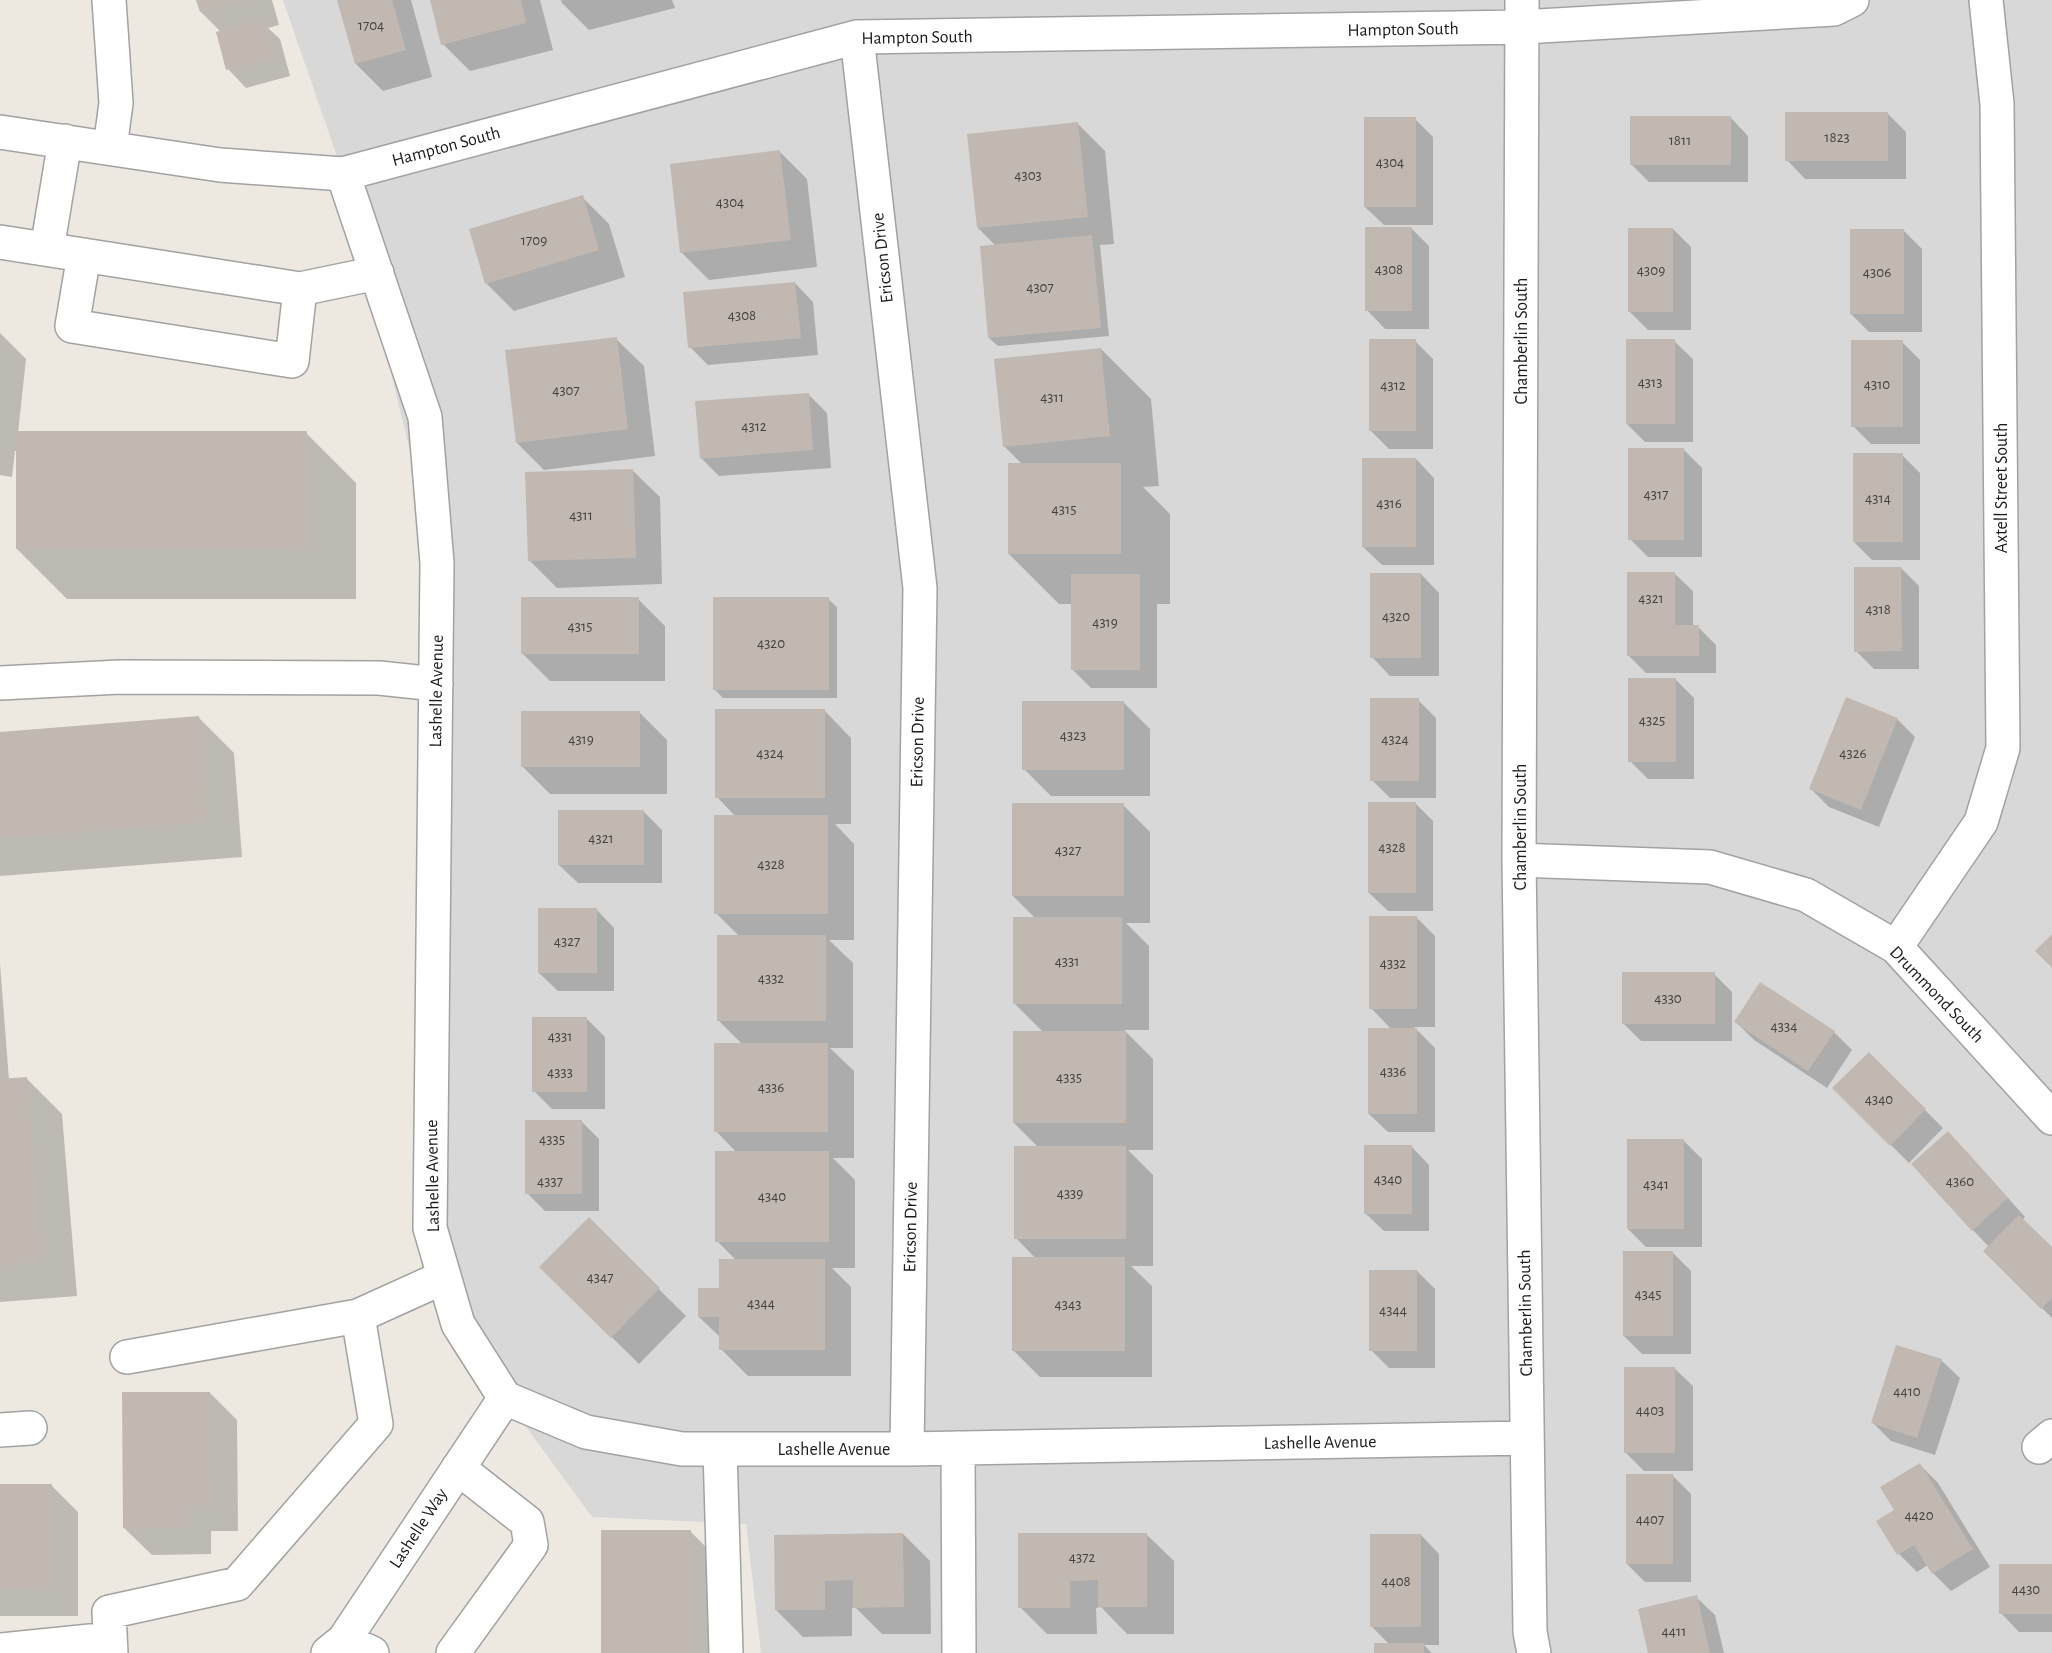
<svg xmlns="http://www.w3.org/2000/svg" width="2052" height="1653" viewBox="0 0 2052 1653" font-family="'Alegreya Sans',sans-serif">
<rect width="100%" height="100%" fill="#ede9e1"/>
<!-- residential -->
<path fill="#d9d8d8" d="M283,0H2052V1653H761L746,1524L592,1517L505,1398L430,1228L437,563L343,174Z"/>
<!-- shadow -->
<path fill="#0003" d="M198,0H272L279,25L268,28L280,39L290,76L246,88L228,69L221,32L201,12Z
M339,0H411L432,77L383,91L356,64Z
M432,0H540L553,50L470,71L443,44Z
M561,0H672L675,8L589,30L562,3Z
M1888,114L1906,132V179H1805L1787,160Z
M1730,117L1748,136V182H1649L1631,164Z
M1415,119L1433,137V225H1384L1365,207Z
M1078,124L1105,151L1114,244L1100,245L1109,336L998,346L989,338L996,246L978,228Z
M780,152L807,179L817,267L709,280L682,253Z
M582,197L609,224L625,277L514,311L487,284L471,230Z
M1411,228L1429,246V329H1385L1367,310Z
M1673,229L1691,247V330H1648L1630,312Z
M1904,231L1922,249V332H1869L1851,314Z
M795,283L813,302L818,355L708,365L690,347Z
M0,333L26,359L18,433H306L356,483V599H67L17,549V451H15L12,477L0,475Z
M616,339L644,366L655,456L544,470L517,443Z
M1415,341L1433,359V449H1389L1371,431Z
M1674,341L1693,359V442H1645L1627,424Z
M1902,342L1920,360V444H1871L1853,426Z
M1101,349L1151,399L1159,486L1143,487L1170,514V604H1157V688H1091L1073,670V604H1059L1009,554L1022,464L1004,446Z
M809,395L827,413L831,468L719,476L701,458Z
M1684,450L1702,468V557H1648L1630,539Z
M1902,455L1920,473V560H1872L1854,542Z
M1416,459L1434,478V565H1382L1363,547Z
M632,470L660,497L662,584L557,588L530,561Z
M1901,568L1919,586V669H1874L1856,651Z
M1674,573L1693,591V627H1698L1716,645V673H1646L1628,655Z
M1421,574L1439,593V676H1390L1372,657Z
M638,599L665,626V681H550L523,654Z
M828,599L837,607V698H723L714,689Z
M1676,680L1694,698V779H1648L1630,761Z
M1418,700L1436,718V798H1390L1372,780Z
M1123,702L1150,729V796H1051L1024,769Z
M824,710L851,738V824H835L854,844V940H829L853,963V1048H830L854,1071V1158H833L855,1180V1268H832L851,1287V1376H748L721,1349V1338L699,1317L721,1289L736,1260L717,1241L737,1153L716,1131L742,1044L718,1020L739,936L716,913L736,817L717,797Z
M640,713L667,740V794H550L523,767Z
M198,717L234,753L242,857L0,876V733Z
M1897,719L1915,737L1879,827L1829,807L1811,789Z
M1415,803L1433,821V911H1388L1369,893Z
M1123,805L1150,832V923H1126L1149,946V1030H1124L1153,1059V1150H1128L1153,1175V1266H1131L1152,1286V1377H1040L1013,1350L1036,1259L1016,1238L1039,1148L1014,1123L1043,1032L1014,1003L1036,919L1013,896Z
M644,812L662,830V883H578L559,865Z
M596,909L614,928V991H558L539,973Z
M1417,918L1435,936V1027H1414L1435,1048V1132H1388L1369,1114L1392,1030L1371,1008Z
M0,963L9,1080L26,1078L62,1114L77,1296L0,1302Z
M1714,974L1732,992V1041H1641L1623,1023Z
M587,1019L605,1037V1109H552L534,1091Z
M1736,1022L1834,1032L1852,1050L1827,1088L1754,1040Z
M1869,1054L1943,1128L1909,1163L1834,1088Z
M581,1121L599,1139V1211H545L527,1193Z
M1684,1141L1702,1159V1247H1646L1628,1229Z
M1411,1146L1429,1165V1231H1384L1365,1213Z
M1966,1151L2025,1217L2022,1220L2052,1250V1318L1985,1251L1989,1247L1973,1230Z
M589,1220L686,1316L639,1364L541,1267Z
M1673,1253L1691,1271V1354H1642L1624,1336Z
M1417,1271L1435,1289V1368H1389L1371,1350Z
M1941,1360L1960,1378L1935,1455L1891,1441L1873,1423Z
M1674,1368L1693,1386V1471H1644L1626,1453Z
M210,1393L237,1420L238,1531H211V1554L152,1555L124,1528Z
M1920,1465L1938,1483L1990,1567L1951,1591L1933,1573L1928,1565L1917,1572L1899,1554L1896,1510Z
M1673,1476L1691,1494V1582H1645L1627,1564Z
M0,1485H51L78,1512V1616H0Z
M691,1532L718,1559V1653H602Z
M903,1534L930,1561L931,1634H882L855,1607L852,1608V1636L803,1637L776,1610Z
M1146,1534L1174,1561V1634H1127L1101,1607L1096,1608L1097,1634H1047L1020,1607Z
M1421,1535L1439,1554V1645H1424L1432,1653H1376L1390,1645L1372,1627Z
M2052,1566V1632H2019L2001,1613Z
M1696,1597L1715,1615L1724,1653H1650Z"/>
<!-- building -->
<path fill="#c1b8b1" d="M196,0H242V1L200,12Z
M337,0H392L406,50L355,64Z
M430,0H521L526,23L441,45Z
M262,19L273,58L226,70L216,32Z
M1785,112H1888V161H1785Z
M1630,116H1731V165H1630Z
M1364,117H1416V207H1364Z
M1078,122L1088,217L977,228L967,134Z
M780,150L791,240L680,253L670,164Z
M583,195L599,250L485,284L469,229Z
M1365,227H1412V311H1365Z
M1628,228H1673V312H1628Z
M1850,229H1904V314H1850Z
M1092,235L1101,328L988,338L980,246Z
M795,282L801,338L688,348L683,292Z
M617,337L628,429L516,443L505,350Z
M1369,339H1416V431H1369Z
M1626,339H1675V424H1626Z
M1851,340H1903V427H1851Z
M1101,348L1110,436L1003,447L994,359Z
M809,393L813,450L700,459L695,401Z
M16,431H307V549H16Z
M1628,448H1684V540H1628Z
M1853,453H1903V542H1853Z
M1362,458H1416V547H1362Z
M1008,463H1121V554H1008Z
M633,469L636,558L528,561L525,472Z
M1854,567H1901L1902,651L1854,652Z
M1627,572H1675V625H1699V656H1627Z
M1370,573H1421V658H1370Z
M1071,574H1140V670H1071Z
M521,597H639V654H521Z
M713,597H829V690H713Z
M1628,678H1676V762H1628Z
M1846,697L1898,718L1861,810L1809,789Z
M1370,698H1419V781H1370Z
M1022,701H1124V770H1022Z
M715,709H825V798H715Z
M521,711H640V767H521Z
M199,716L208,822L0,838V732Z
M1368,802H1416V893H1368Z
M1012,803H1124V896H1012Z
M558,810H644V865H558Z
M714,815H828V914H714Z
M538,908H597V973H538Z
M1369,916H1417V1009H1369Z
M1013,917H1122V1004H1013Z
M2052,934V968L2035,951Z
M717,935H826V1021H717Z
M1622,972H1715V1024H1622Z
M1760,982L1835,1031L1808,1071L1734,1022Z
M532,1017H587V1092H532Z
M1368,1028H1417V1114H1368Z
M1013,1031H1126V1123H1013Z
M714,1043H828V1132H714Z
M1869,1052L1926,1109L1890,1146L1832,1088Z
M27,1077L42,1261L0,1265V1079Z
M525,1120H582V1194H525Z
M1948,1131L2008,1198L1972,1231L1911,1164Z
M1627,1139H1684V1229H1627Z
M1364,1145H1412V1214H1364Z
M1014,1146H1126V1239H1014Z
M715,1151H829V1242H715Z
M2019,1215L2052,1247V1298L2041,1309L1983,1251Z
M589,1217L660,1288L611,1338L539,1267Z
M1623,1251H1673V1336H1623Z
M1012,1257H1125V1351H1012Z
M719,1259H825V1350H719V1317H698V1288H719Z
M1369,1270H1417V1351H1369Z
M1896,1345L1942,1359L1917,1438L1871,1423Z
M1624,1367H1675V1453H1624Z
M122,1392H210L211,1505H184V1528H123Z
M1920,1463L1973,1549L1932,1574L1914,1545L1897,1555L1876,1521L1894,1510L1880,1487Z
M1626,1474H1673V1564H1626Z
M0,1484H52V1590H0Z
M601,1530H691V1653H601Z
M903,1533L904,1607L853,1608V1580L825,1581V1610H775L774,1535Z
M1018,1533H1147V1607H1098V1580L1070,1581V1608H1018Z
M1370,1534H1421V1627H1370Z
M1999,1564H2052V1614H1999Z
M1697,1595L1710,1653H1648L1638,1609Z
M1374,1643H1424V1653H1374Z"/>
<g fill="none" stroke-linecap="round" stroke-linejoin="round">
<defs>
<path id="minor" d="M109,0L116,103L110,148
M1522,0L1519,860L1530,1632L1534,1653
M857,37L920,588L907,1449
M0,132L220,165L343,174L857,37L1522,27L1834,9L1852,0
M343,174L425,417L437,563L430,1228L458,1324L505,1398L586,1432L682,1449H907L1527,1438
M0,242L300,289L377,273
M47,249L65,141
M84,255L72,326L292,361L300,289
M0,683L120,677L379,678L436,684
M1519,860L1710,867L1806,895L1896,947L2052,1118
M1896,947L1981,822L2003,748L1997,104L1986,0
M358,1316L444,1277
M0,1430L30,1428
M2039,1447L2052,1436
M958,1448L959,1653
M720,1449L726,1653
M344,1640L372,1653
M0,1650L110,1639
M111,1653L109,1612L237,1584L376,1424L358,1316L127,1357
M328,1653L344,1640L505,1398
M453,1653L531,1545L527,1522L458,1468"/>
</defs>
<!-- minor casing -->
<use href="#minor" stroke="#a2a2a2" stroke-width="36"/>
<!-- minor -->
<use href="#minor" stroke="#fff" stroke-width="33"/>
</g>
<g text-anchor="middle" stroke-width="4.5" stroke-linejoin="round" paint-order="stroke">
<!-- number labels -->
<g font-size="15" fill="#444240">
<text x="371" y="30">1704</text>
<text x="1837" y="142">1823</text>
<text x="1680" y="145">1811</text>
<text x="1390" y="167">4304</text>
<text x="1028" y="180">4303</text>
<text x="730" y="207">4304</text>
<text x="534" y="245">1709</text>
<text x="1389" y="274">4308</text>
<text x="1651" y="275">4309</text>
<text x="1877" y="277">4306</text>
<text x="1040" y="292">4307</text>
<text x="742" y="320">4308</text>
<text x="1650" y="387">4313</text>
<text x="1877" y="389">4310</text>
<text x="1393" y="390">4312</text>
<text x="566" y="395">4307</text>
<text x="1052" y="402">4311</text>
<text x="754" y="431">4312</text>
<text x="1656" y="499">4317</text>
<text x="1878" y="503">4314</text>
<text x="1389" y="508">4316</text>
<text x="1064" y="514">4315</text>
<text x="581" y="520">4311</text>
<text x="1651" y="603">4321</text>
<text x="1878" y="614">4318</text>
<text x="1396" y="621">4320</text>
<text x="1105" y="627">4319</text>
<text x="580" y="631">4315</text>
<text x="771" y="648">4320</text>
<text x="1652" y="725">4325</text>
<text x="1073" y="740">4323</text>
<text x="581" y="744">4319</text>
<text x="1395" y="744">4324</text>
<text x="770" y="758">4324</text>
<text x="1853" y="758">4326</text>
<text x="601" y="843">4321</text>
<text x="1392" y="852">4328</text>
<text x="1068" y="855">4327</text>
<text x="771" y="869">4328</text>
<text x="567" y="946">4327</text>
<text x="1067" y="966">4331</text>
<text x="1393" y="968">4332</text>
<text x="771" y="983">4332</text>
<text x="1668" y="1003">4330</text>
<text x="1784" y="1031">4334</text>
<text x="560" y="1041">4331</text>
<text x="1393" y="1076">4336</text>
<text x="560" y="1077">4333</text>
<text x="1069" y="1082">4335</text>
<text x="771" y="1092">4336</text>
<text x="1879" y="1104">4340</text>
<text x="552" y="1144">4335</text>
<text x="1388" y="1184">4340</text>
<text x="550" y="1186">4337</text>
<text x="1960" y="1186">4360</text>
<text x="1656" y="1189">4341</text>
<text x="1070" y="1198">4339</text>
<text x="772" y="1201">4340</text>
<text x="600" y="1282">4347</text>
<text x="1648" y="1299">4345</text>
<text x="761" y="1308">4344</text>
<text x="1068" y="1309">4343</text>
<text x="1393" y="1315">4344</text>
<text x="1907" y="1396">4410</text>
<text x="1650" y="1415">4403</text>
<text x="1919" y="1520">4420</text>
<text x="1650" y="1524">4407</text>
<text x="1082" y="1562">4372</text>
<text x="1396" y="1586">4408</text>
<text x="2026" y="1594">4430</text>
<text x="1674" y="1636">4411</text>
</g>
<!-- street labels -->
<g font-size="18" fill="#1b1b1b" stroke="#fff">
<text transform="translate(1403 29) rotate(-1)" y="6">Hampton South</text>
<text transform="translate(917 37) rotate(-1)" y="6">Hampton South</text>
<text transform="translate(446 146) rotate(-15)" y="6">Hampton South</text>
<text transform="translate(882 258) rotate(-96)" y="6">Ericson Drive</text>
<text transform="translate(1521 341) rotate(-90)" y="6">Chamberlin South</text>
<text transform="translate(2001 488) rotate(-90)" y="6">Axtell Street South</text>
<text transform="translate(436 691) rotate(-89)" y="6">Lashelle Avenue</text>
<text transform="translate(917 742) rotate(-89)" y="6">Ericson Drive</text>
<text transform="translate(1520 827) rotate(-90)" y="6">Chamberlin South</text>
<text transform="translate(1937 994) rotate(46)" y="6">Drummond South</text>
<text transform="translate(432 1176) rotate(-91)" y="6">Lashelle Avenue</text>
<text transform="translate(910 1227) rotate(-89)" y="6">Ericson Drive</text>
<text transform="translate(1525 1313) rotate(-91)" y="6">Chamberlin South</text>
<text transform="translate(1320 1442) rotate(-1)" y="6">Lashelle Avenue</text>
<text x="834" y="1455">Lashelle Avenue</text>
<text transform="translate(418 1528) rotate(-57)" y="6">Lashelle Way</text>
</g>
</g>
</svg>
